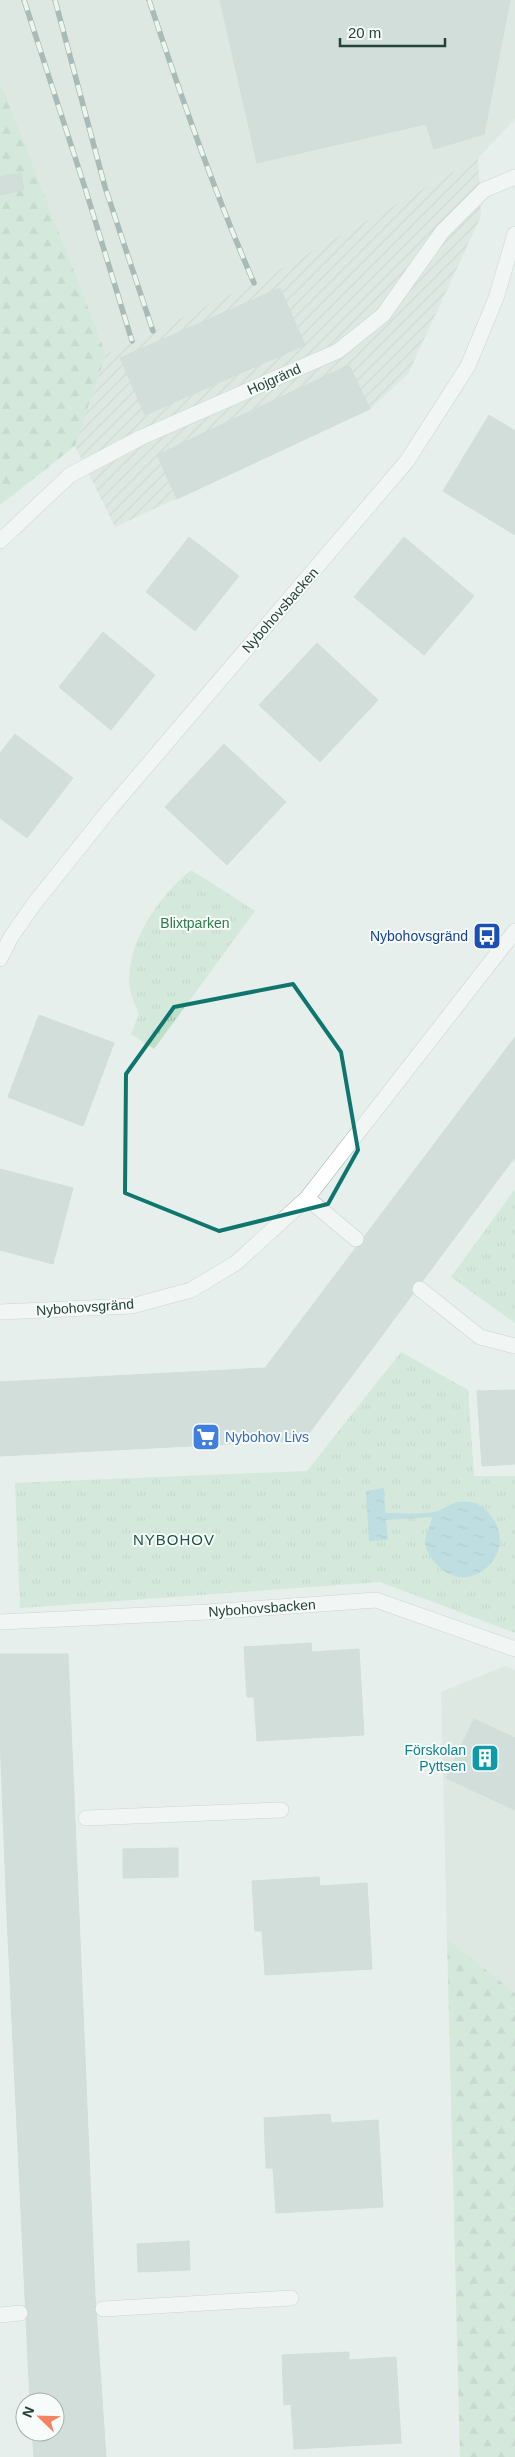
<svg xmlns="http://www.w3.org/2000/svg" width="515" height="2457" viewBox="0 0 515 2457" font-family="Arial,sans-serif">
<defs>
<pattern id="industrial-furrows" width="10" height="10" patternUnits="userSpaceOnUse" patternTransform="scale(1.25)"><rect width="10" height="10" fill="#d4dfda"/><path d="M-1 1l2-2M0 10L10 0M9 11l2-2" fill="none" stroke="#b6c1bc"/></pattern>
<pattern id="grass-tufts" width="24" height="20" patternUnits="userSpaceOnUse" patternTransform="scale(1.25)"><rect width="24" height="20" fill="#bfe0c8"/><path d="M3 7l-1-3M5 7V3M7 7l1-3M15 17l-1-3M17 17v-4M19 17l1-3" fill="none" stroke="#a4c1ad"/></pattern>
<pattern id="forest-firs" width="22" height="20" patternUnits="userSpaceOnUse" patternTransform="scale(1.25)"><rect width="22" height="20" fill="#bfe0c8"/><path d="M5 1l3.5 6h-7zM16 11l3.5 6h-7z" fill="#a4c1ad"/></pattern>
<pattern id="water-ripples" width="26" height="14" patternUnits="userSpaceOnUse" patternTransform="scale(1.25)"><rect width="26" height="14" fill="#8ec9d4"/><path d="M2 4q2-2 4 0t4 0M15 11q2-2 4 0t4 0" fill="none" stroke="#74a5ad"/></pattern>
</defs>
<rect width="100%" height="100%" fill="#e6efeb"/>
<!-- built -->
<path fill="#d4dfda" d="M0,0H515V119L478,158L268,276L106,354L4,90L0,87Z
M505,1666L515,1670V1993L447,1939L441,1692Z"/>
<!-- industrial -->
<path fill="url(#industrial-furrows)" d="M478,158L481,216L408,374L370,409L115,527L75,446L106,354L268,276Z"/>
<!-- grass -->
<path fill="url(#grass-tufts)" d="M191,870L255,911L154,1049L131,1034L139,1014C136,1006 131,997 130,989C124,944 159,896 191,870Z
M515,1189V1323L451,1277Z
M401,1352L468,1390L474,1476H515V1633L380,1582L20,1608L15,1483L307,1471Z"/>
<!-- forest -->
<path fill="url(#forest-firs)" d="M0,87L4,90L106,354L75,446L0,505Z
M447,1939L515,1993V2457H460Z"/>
<!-- water -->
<path fill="url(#water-ripples)" d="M384,1488L385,1513C399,1513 426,1515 438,1511C452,1506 453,1500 470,1502C481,1503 490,1513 495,1522C508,1544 493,1572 468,1577C450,1581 427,1560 425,1543C425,1535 431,1525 432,1517L386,1520L388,1540L369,1541L366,1491Z"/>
<!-- building -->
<path fill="#bbcac4" stroke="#b8c9c2" d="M220,0H510L484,134L434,149L426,124L257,163Z
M21,173L24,190L0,195V177Z
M280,288L305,345L145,415L120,358Z
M349,365L370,409L177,499L157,455Z
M489,415L515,431V535L443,491Z
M189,537L239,576L195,631L146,592Z
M404,537L474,596L424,655L354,597Z
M103,632L155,675L111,730L59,687Z
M317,643L378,700L320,762L259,705Z
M15,734L73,778L27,838L0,818V753Z
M224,744L286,802L227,865L165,807Z
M39,1015L114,1043L83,1126L8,1097Z
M515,1037V1157L304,1440L0,1456V1382L265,1368Z
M0,1169L73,1188L53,1264L0,1250Z
M515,1390V1464L482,1466L477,1391Z
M311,1643L312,1652L359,1649L364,1735L257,1741L254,1697H247L244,1647Z
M0,1654H68L95,2296L106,2457H34L32,2432H55V2402H30L7,1916L0,1735Z
M474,1719L515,1738V1810L446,1778Z
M178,1848V1877L123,1878V1849Z
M319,1877L320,1886L367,1883L372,1969L265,1975L262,1931H255L252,1881Z
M330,2114L331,2123L378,2120L383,2207L276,2213L273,2168H266L264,2118Z
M189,2241L190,2270L138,2272L137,2244Z
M349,2352V2360L396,2357L401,2443L294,2449L291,2404L284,2405L282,2355Z"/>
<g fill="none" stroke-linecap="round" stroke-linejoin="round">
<defs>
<path id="lane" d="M307,1198L356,1239
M420,1289L480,1337L515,1346
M0,1622L208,1612L376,1600L515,1649
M86,1818L281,1810
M103,2309L291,2298
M0,2315L20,2313"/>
<path id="street" d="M0,541L70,475L140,438L338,351L383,315L442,232L484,190L515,177
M0,959L11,937L34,904L110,809L407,461L468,366L496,298L515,234
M0,1312L132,1306L191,1290L236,1263L307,1198L515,931"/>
</defs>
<!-- lane casing -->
<use href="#lane" stroke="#a8b8b2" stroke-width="16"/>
<!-- street casing -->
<use href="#street" stroke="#a8b8b2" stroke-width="16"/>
<!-- lane -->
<use href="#lane" stroke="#fff" stroke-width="15"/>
<!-- street -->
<use href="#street" stroke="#fff" stroke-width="15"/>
<defs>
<path id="rail" d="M24,0L86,191L132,341
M55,0L105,187L153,331
M149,0C181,96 214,191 254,283"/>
</defs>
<!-- rail casing -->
<use href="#rail" stroke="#5f7d75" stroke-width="5.5"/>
<!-- rail -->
<use href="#rail" stroke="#f7fbf9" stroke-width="4" stroke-dasharray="11" stroke-linecap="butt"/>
</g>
<!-- marked area -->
<path d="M0 0H515V2457H0ZM293,984L341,1052L358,1150L328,1204L219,1231L125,1193L126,1074L174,1007Z" fill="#e6efeb" fill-opacity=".55" fill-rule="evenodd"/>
<path fill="none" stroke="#0f766e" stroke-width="4" stroke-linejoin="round" d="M293,984L341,1052L358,1150L328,1204L219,1231L125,1193L126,1074L174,1007Z"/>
<!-- icons -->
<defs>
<symbol id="bus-square" viewBox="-11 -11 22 22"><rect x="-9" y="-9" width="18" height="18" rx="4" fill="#1a4fb4" stroke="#f7fbf9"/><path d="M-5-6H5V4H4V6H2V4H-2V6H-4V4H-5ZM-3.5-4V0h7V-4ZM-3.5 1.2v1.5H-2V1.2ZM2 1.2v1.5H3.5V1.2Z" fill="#fff"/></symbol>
<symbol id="supermarket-square" viewBox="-11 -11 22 22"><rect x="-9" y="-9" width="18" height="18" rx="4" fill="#3f7fe0" stroke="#f7fbf9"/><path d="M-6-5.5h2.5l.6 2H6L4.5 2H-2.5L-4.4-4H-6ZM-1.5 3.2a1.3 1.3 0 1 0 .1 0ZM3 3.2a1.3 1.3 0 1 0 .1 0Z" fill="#fff"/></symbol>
<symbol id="building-square" viewBox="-11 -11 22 22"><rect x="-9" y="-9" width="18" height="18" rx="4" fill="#0f9aa8" stroke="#f7fbf9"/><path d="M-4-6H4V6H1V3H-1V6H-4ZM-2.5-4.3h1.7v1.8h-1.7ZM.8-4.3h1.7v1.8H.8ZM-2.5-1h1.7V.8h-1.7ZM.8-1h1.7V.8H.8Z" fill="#fff"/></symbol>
</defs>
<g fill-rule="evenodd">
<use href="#bus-square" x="471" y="920" width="32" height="32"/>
<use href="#supermarket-square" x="190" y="1421" width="32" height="32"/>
<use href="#building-square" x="469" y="1742" width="32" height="32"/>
</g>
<g text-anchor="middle" stroke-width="4" stroke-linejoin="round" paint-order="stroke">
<!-- street labels -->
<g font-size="14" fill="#24423a" stroke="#f7fbf9">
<text transform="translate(274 379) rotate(-24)" y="5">Hojgränd</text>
<text transform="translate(280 610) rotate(-49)" y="5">Nybohovsbacken</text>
<text transform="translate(85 1307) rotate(-4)" y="5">Nybohovsgränd</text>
<text transform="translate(262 1608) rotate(-4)" y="5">Nybohovsbacken</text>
</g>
<!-- park labels -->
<g font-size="14" fill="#2d7a4b" stroke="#f7fbf9">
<text x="195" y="928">Blixtparken</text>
</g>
<!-- transit labels -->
<g font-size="14" fill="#164399" stroke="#f7fbf9" text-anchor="end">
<text x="468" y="941">Nybohovsgränd</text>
</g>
<!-- shop labels -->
<g font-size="14" fill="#366cbe" stroke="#f7fbf9" text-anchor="start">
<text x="225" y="1442">Nybohov Livs</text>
</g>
<!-- culture labels -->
<g font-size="14" fill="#0d838f" stroke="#f7fbf9" text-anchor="end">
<text x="466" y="1755">Förskolan<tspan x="466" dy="16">Pyttsen</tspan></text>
</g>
<!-- neighbourhood labels -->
<g font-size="15" letter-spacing="1" fill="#1f5548" stroke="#f7fbf9">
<text x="174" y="1545">NYBOHOV</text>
</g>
</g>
<!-- north arrow -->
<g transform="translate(40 2417) rotate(293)"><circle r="24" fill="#f7fbf9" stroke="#a3b1ad"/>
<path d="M0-4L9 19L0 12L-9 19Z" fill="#f4845f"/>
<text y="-8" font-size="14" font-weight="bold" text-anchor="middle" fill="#24423a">N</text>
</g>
<!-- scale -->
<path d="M340 38v8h105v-8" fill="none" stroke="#24423a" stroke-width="2.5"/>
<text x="348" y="38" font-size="15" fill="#24423a" stroke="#f7fbf9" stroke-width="4" paint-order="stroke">20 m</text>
</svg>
